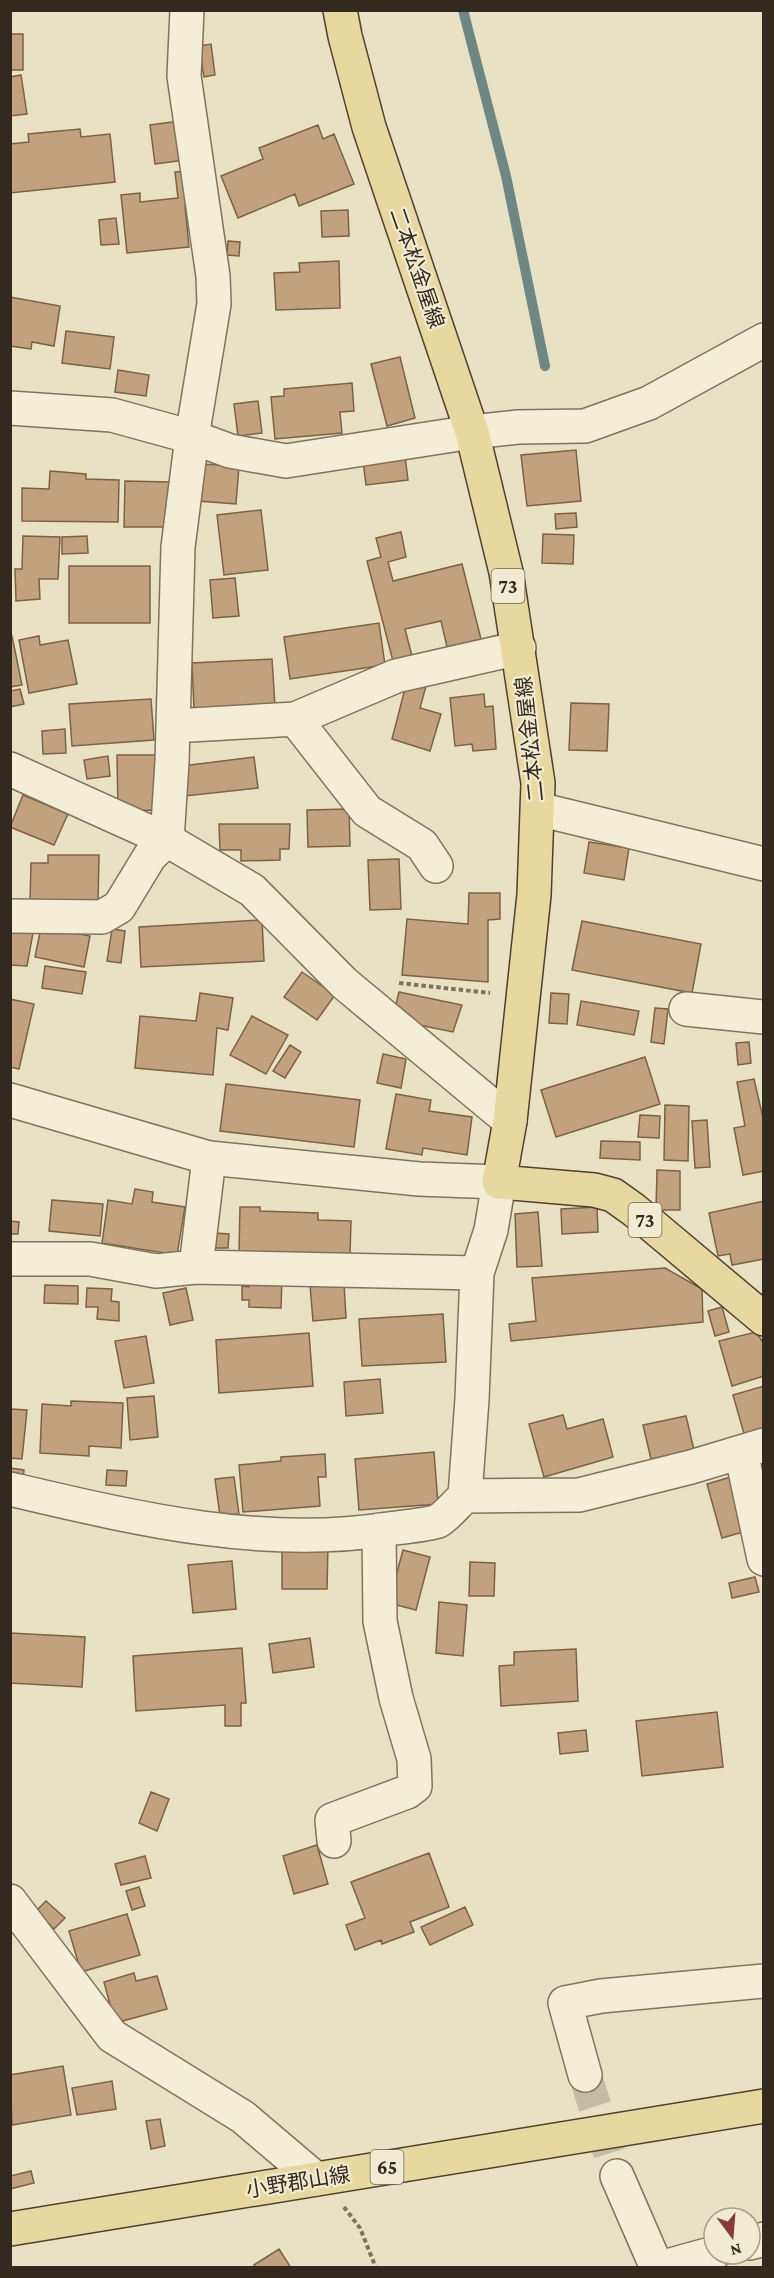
<svg xmlns="http://www.w3.org/2000/svg" width="774" height="2278" viewBox="0 0 774 2278" font-family="'Crimson Pro','Noto Sans JP',serif">
<rect width="100%" height="100%" fill="#e8e1c4"/>
<g fill="none" stroke-linecap="round" stroke-linejoin="round">
<!-- stream -->
<path stroke="#6d8884" stroke-width="10" d="M463,10L506,176L545,366"/>
</g>
<!-- building -->
<path fill="#c2a17e" stroke="#7d6145" stroke-width="1.5" d="M10,34H23V70H10Z
M211,44L215,75L204,77L199,46Z
M21,75L27,114L10,116V77Z
M180,121L185,160L155,164L150,125Z
M318,125L323,139L334,134L354,184L299,206L295,194L238,218L221,176L263,159L259,148Z
M80,129L81,137L110,134L115,182L10,193V144L29,142L28,134Z
M188,171L191,205L185,206L189,247L127,253L121,195L140,193V202L178,198L175,172Z
M348,210L349,236L322,237L321,211Z
M116,218L119,244L101,245L99,220Z
M228,241L240,242L239,256L227,255Z
M339,261L340,308L276,310L274,273L300,272L299,263Z
M10,297L60,306L54,346L32,342L31,349L10,346Z
M66,331L114,337L110,369L62,363Z
M400,357L415,418L387,426L371,364Z
M118,370L149,375L146,396L115,392Z
M352,383L354,411L340,412L342,433L275,439L271,397L284,396V389Z
M258,401L262,433L238,436L234,404Z
M576,450L581,501L527,506L521,455Z
M405,456L408,480L366,485L363,461Z
M201,464L239,466L236,504L198,501Z
M50,471L86,474V479L119,480L118,522L22,521V488L49,489Z
M125,481L169,482L168,527H124Z
M261,510L268,570L224,575L217,515Z
M576,513L577,527L556,529L555,514Z
M401,532L406,557L388,562L393,581L462,564L482,643L448,651L441,621L405,629L412,656L393,661L367,561L381,557L376,538Z
M543,534L574,535L573,564L542,563Z
M23,536L60,537L58,579H39L40,599L16,601L15,569H22Z
M87,536L88,553L62,554V537Z
M69,566H150V623H69Z
M235,578L239,616L213,618L210,580Z
M379,623L385,665L290,679L284,637Z
M10,636H12L22,685L10,687Z
M39,636L40,645L68,640L77,684L29,693L19,640Z
M272,659L275,706L194,710L192,663Z
M407,681L426,686L420,708L441,714L430,751L392,739Z
M20,689L24,704L10,707V691Z
M484,694L485,707L493,706L496,749L473,751L472,744L455,746L450,698Z
M151,699L154,740L72,746L69,704Z
M571,703L609,704L607,751L569,750Z
M65,729L66,753L43,754L42,731Z
M117,755H157L159,810L118,811Z
M108,756L110,776L87,779L84,760Z
M254,757L258,788L185,796L182,766Z
M23,795L68,814L54,845L10,827Z
M349,809L350,846L308,847L307,810Z
M219,824H290L289,849H280V860L241,861V850H220Z
M589,842L629,848L624,880L584,873Z
M48,855H99L98,904L30,902L31,863H48Z
M399,859L401,909L370,910L368,860Z
M469,893H500V919L488,920V982L402,975L407,919L468,924Z
M262,920L264,961L141,967L139,927Z
M582,921L701,944L692,993L572,970Z
M41,927L90,936L84,967L35,957Z
M112,929L125,931L121,963L107,961Z
M10,930L33,933L27,966L10,965Z
M45,966L86,972L82,994L42,988Z
M302,972L335,995L317,1020L284,997Z
M399,992L462,1005L453,1032L419,1025L396,1004Z
M200,993L233,998L228,1030L217,1028L213,1075L135,1068L140,1016L196,1021Z
M551,993L569,994L567,1024L549,1023Z
M10,999L34,1004L19,1069L10,1067Z
M581,1001L639,1011L634,1035L577,1025Z
M655,1008L668,1009L664,1044L651,1042Z
M252,1016L288,1035L266,1074L230,1055Z
M749,1042L751,1063L738,1065L736,1043Z
M290,1045L301,1052L285,1078L273,1071Z
M383,1054L406,1059L401,1088L377,1083Z
M645,1057L660,1104L556,1137L541,1090Z
M754,1079L764,1122V1171L743,1175L734,1128L745,1126L737,1082Z
M226,1084L360,1100L354,1147L220,1131Z
M396,1094L431,1100L429,1111L472,1117L467,1155L423,1148L422,1155L386,1149Z
M665,1105L689,1106L688,1161L664,1160Z
M640,1115L660,1116L659,1138L638,1137Z
M707,1120L710,1167L695,1168L692,1121Z
M601,1141L640,1142V1160L600,1158Z
M657,1170L680,1171V1210H656Z
M135,1189L153,1192L152,1202L185,1207L177,1255L102,1243L108,1200L132,1204Z
M52,1200L103,1204L100,1236L49,1231Z
M764,1201V1259L732,1265L730,1254L718,1256L709,1213Z
M240,1207H260V1211L318,1213V1220L351,1221L350,1255L239,1252Z
M597,1207L598,1232L562,1234L561,1209Z
M538,1212L542,1266L517,1267L515,1214Z
M10,1221L19,1222L18,1234H10Z
M214,1233L229,1234L228,1248H214Z
M665,1268L702,1289L703,1322L511,1341L509,1324L536,1321L532,1278Z
M250,1278H282L281,1308L249,1307V1300H242V1286L249,1287Z
M344,1283L346,1318L313,1321L310,1285Z
M45,1285L78,1286V1304L44,1303Z
M87,1288L112,1289L111,1301L119,1302V1321L97,1319L98,1307H86Z
M186,1288L193,1320L170,1325L163,1293Z
M722,1307L729,1332L715,1336L708,1311Z
M443,1314L446,1362L362,1366L359,1319Z
M756,1332L764,1344V1376L732,1386L719,1341Z
M309,1333L313,1386L219,1393L216,1340Z
M146,1336L154,1383L124,1388L115,1341Z
M380,1379L383,1413L346,1416L344,1382Z
M764,1386V1432L745,1437L733,1395Z
M154,1396L158,1437L130,1440L127,1398Z
M71,1401L123,1403L121,1448L89,1446V1456L40,1453L42,1404L71,1406Z
M10,1409L27,1410L22,1459L10,1458Z
M563,1415L567,1429L603,1419L613,1457L544,1477L529,1424Z
M686,1416L694,1450L651,1459L643,1425Z
M434,1452L438,1504L359,1510L355,1459Z
M325,1454L326,1477H318L320,1506L243,1512L239,1465L281,1461V1457Z
M10,1468L24,1470L23,1479L10,1477Z
M107,1470L127,1471L126,1486L106,1485Z
M734,1476L750,1530L722,1538L707,1484Z
M234,1477L239,1514L220,1516L215,1479Z
M282,1545H328L327,1589H282Z
M403,1550L430,1557L416,1610L389,1603Z
M232,1561L236,1609L193,1613L188,1565Z
M470,1562L495,1563L494,1596H469Z
M755,1577L759,1592L732,1598L729,1583Z
M439,1602L467,1605L463,1656L436,1653Z
M10,1633L85,1637L82,1687L10,1683Z
M310,1638L314,1667L273,1673L269,1644Z
M242,1648L246,1703H241V1726H225V1705L136,1711L133,1656Z
M576,1649L578,1701L501,1706L499,1666L514,1665V1652Z
M717,1712L723,1767L642,1776L636,1721Z
M586,1730L588,1751L560,1754L558,1733Z
M151,1792L169,1799L157,1831L139,1823Z
M317,1845L328,1884L294,1894L283,1856Z
M429,1853L449,1907L410,1922L414,1932L382,1944L381,1940L355,1950L346,1925L365,1918L351,1882Z
M145,1856L151,1878L121,1885L115,1864Z
M139,1887L145,1906L132,1910L126,1891Z
M46,1901L65,1918L54,1929L36,1911Z
M465,1907L473,1925L430,1945L421,1927Z
M127,1914L140,1955L81,1972L69,1931Z
M134,1973L136,1981L157,1976L167,2009L115,2023L104,1982Z
M63,2066L71,2115L12,2125L10,2075Z
M112,2081L116,2109L77,2115L72,2088Z
M160,2119L165,2146L151,2149L146,2121Z
M31,2171L34,2183L10,2189V2176Z
M279,2249L291,2268H256L254,2265Z"/>
<g fill="none" stroke-linecap="round" stroke-linejoin="round">
<!-- minor-tunnel -->
<path stroke="#c4bca3" stroke-width="33" stroke-dasharray="33 16" stroke-linecap="butt" d="M585,2075L617,2176"/>
<defs>
<path id="minor" d="M10,408L112,415L192,437L230,451L286,461L472,432L518,427L585,426L649,403L764,340
M295,719L367,811L422,845L436,866
M173,726L295,719L396,676L519,648
M10,769L167,840L252,890L344,983L510,1121
M538,809L764,864
M10,916L102,917L119,907L150,856L167,840L172,762L178,547L192,437L214,304L213,276L184,76L187,10
M686,1009L764,1017
M209,1158L196,1267L477,1273L491,1230L499,1182
M10,1259H90L156,1271L196,1267
M741,1452L764,1559
M10,1489C134,1518 261,1549 388,1529C400,1527 428,1525 438,1521C447,1516 457,1503 465,1496L472,1399L477,1273
M465,1496L579,1495L691,1467L764,1445
M334,1841L332,1820L407,1792L415,1786L414,1759L396,1698L380,1621L379,1530
M10,1901L112,2036L243,2117L316,2179
M585,2075L565,2003L601,1996L764,1981
M617,2176L657,2268
M750,2243L764,2239
M660,2268L714,2253"/>
<path id="tertiary" d="M10,1100L209,1158L419,1179L499,1182"/>
<path id="primary" d="M340,10L345,36L369,127L472,432L506,572L538,783L534,895L510,1121L499,1182L594,1190L613,1195L634,1210L764,1319
M10,2229L764,2106"/>
</defs>
<!-- minor casing -->
<use href="#minor" stroke="#80735c" stroke-width="36"/>
<!-- tertiary casing -->
<use href="#tertiary" stroke="#80735c" stroke-width="36"/>
<!-- primary casing -->
<use href="#primary" stroke="#4f4130" stroke-width="36"/>
<!-- path -->
<path stroke="#80735c" stroke-width="4" stroke-dasharray="4.5 3" stroke-linecap="butt" d="M399,983L490,993
M344,2207L360,2228L376,2268"/>
<!-- minor -->
<use href="#minor" stroke="#f4eed6" stroke-width="33"/>
<!-- tertiary -->
<use href="#tertiary" stroke="#f4eed6" stroke-width="33"/>
<!-- primary -->
<use href="#primary" stroke="#e7d89f" stroke-width="33"/>
</g>
<g text-anchor="middle" stroke-width="4.5" stroke-linejoin="round" paint-order="stroke">
<!-- shield labels -->
<g fill="#f1ebd2" stroke="#6b6455" stroke-width="1.5">
<rect x="491.5" y="569" width="33" height="34" rx="4.5"/>
<rect x="628.5" y="1203" width="33" height="34" rx="4.5"/>
<rect x="370.5" y="2150" width="33" height="34" rx="4.5"/>
</g>
<g font-size="20" font-weight="bold" fill="#322a1f">
<text x="508" y="593">73</text>
<text x="645" y="1227">73</text>
<text x="387" y="2174">65</text>
</g>
<!-- street labels -->
<g font-size="21" fill="#322a1f" stroke="#f1ebd2">
<text transform="translate(417 268) rotate(71)" y="7">二本松金屋線</text>
<text transform="translate(530 739) rotate(-96)" y="7">二本松金屋線</text>
<text transform="translate(298 2182) rotate(-9)" y="7">小野郡山線</text>
</g>
</g>
<!-- border -->
<rect width="774" height="2278" fill="none" stroke="#322a1f" stroke-width="24"/>
<!-- north arrow -->
<g transform="translate(732 2236) rotate(164)"><circle r="28" fill="#f1ebd2" stroke="#a59e8a" stroke-width="1.5"/>
<path d="M0-4.5L10 22L0 15L-10 22Z" fill="#883b34"/>
<text y="-9" font-size="16" font-weight="bold" text-anchor="middle" fill="#322a1f">N</text>
</g>
</svg>
